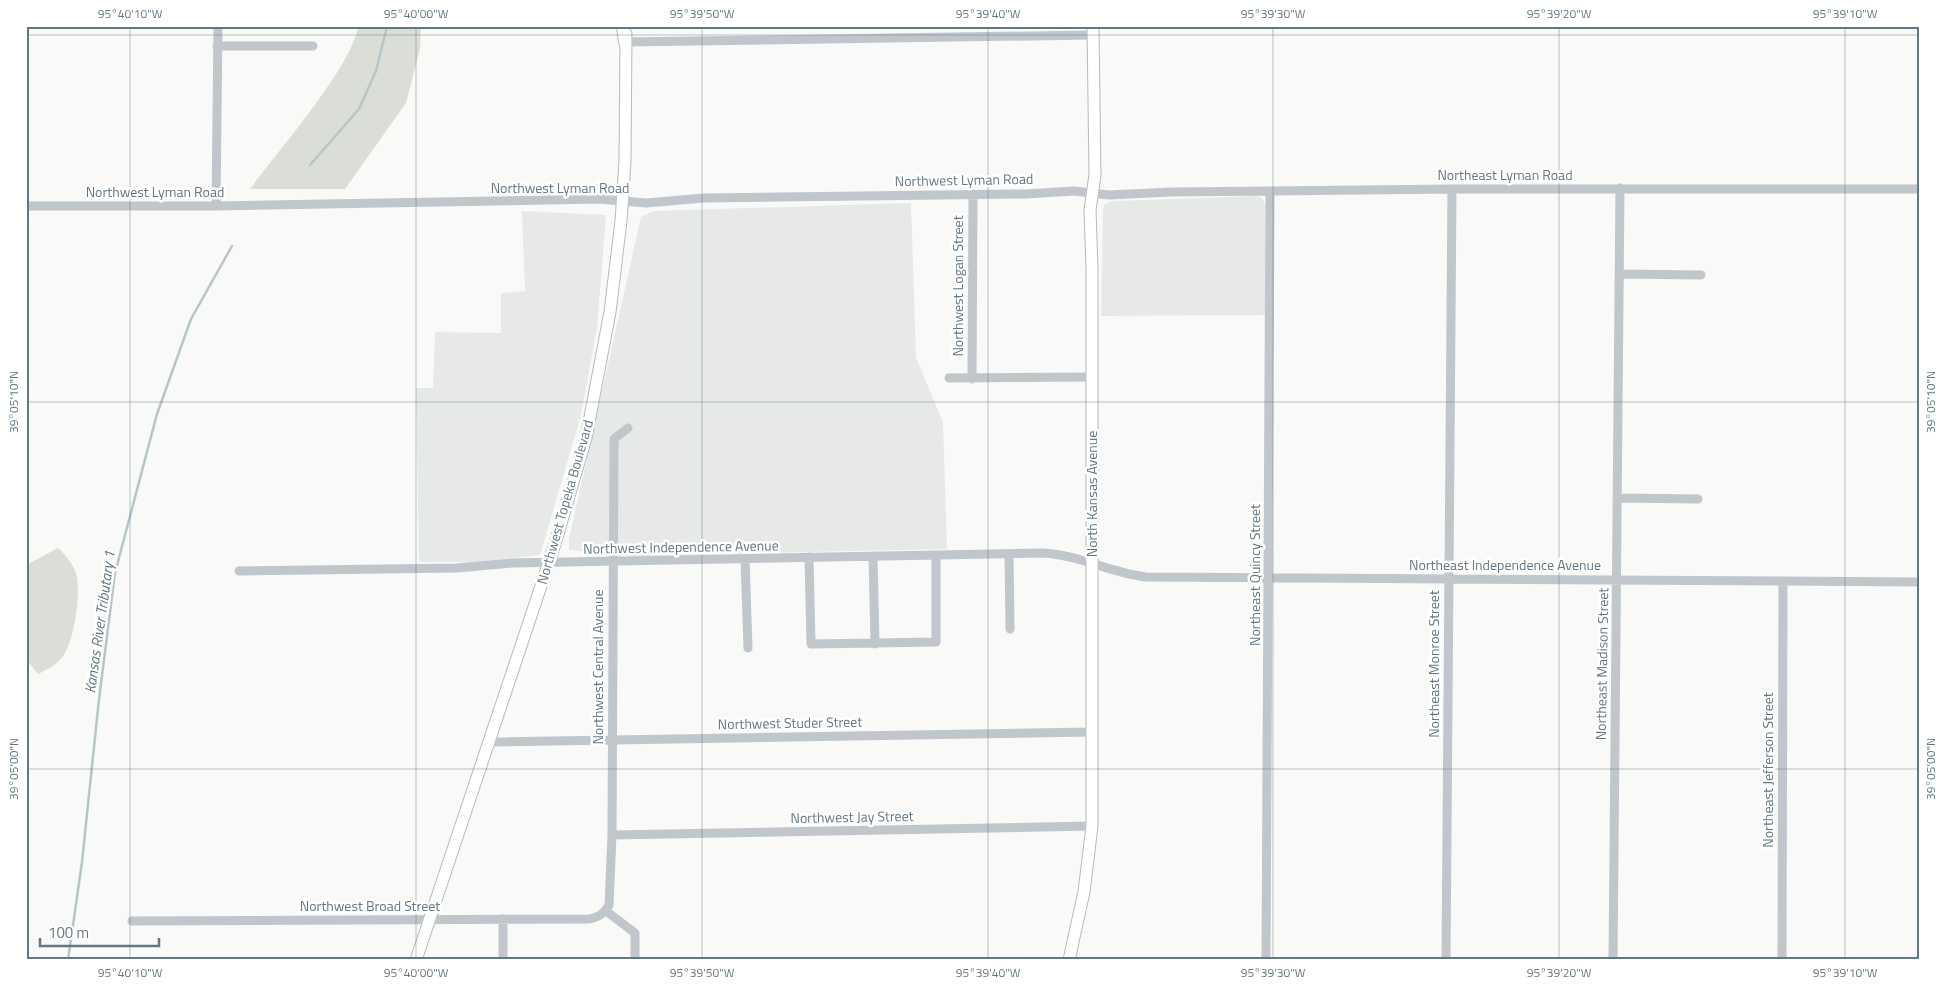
<svg xmlns="http://www.w3.org/2000/svg" width="1945" height="986" viewBox="0 0 1945 986" font-family="'Titillium Web',sans-serif">
<rect width="100%" height="100%" fill="#f9f9f7"/>
<!-- built -->
<path fill="#e7e9e8" d="M1257,196L1262,198L1265,204V315L1101,316L1103,209L1105,204L1113,201Z
M911,203L916,358L943,422L947,549L632,556L569,550V539L641,217L654,211Z
M522,211L606,215L597,329L580,419L540,555L478,562H419L416,388H433L435,332L501,333V293L525,291Z"/>
<!-- green -->
<path fill="#daded6" d="M358,26H421L420,49L406,103L345,189H250C275,155 354,64 358,26Z
M58,548C65,554 73,564 76,573C81,593 75,639 63,656C57,665 48,669 38,674L26,659V565Z"/>
<g fill="none" stroke-linecap="round" stroke-linejoin="round">
<!-- stream -->
<path stroke="#b6c6c8" stroke-width="2.5" d="M310,165L359,109L376,71L387,26
M68,960L82,862L99,699L115,573L157,414L191,319L232,246"/>
<defs>
<path id="major" d="M416,960L555,544L586,438L610,312L621,221L625,161L626,34
M1069,960L1084,892L1092,826V269L1090,210L1095,175L1093,26"/>
<path id="highway" d="M623,26L625,42"/>
</defs>
<!-- major casing -->
<use href="#major" stroke="#b4babd" stroke-width="13"/>
<!-- highway casing -->
<use href="#highway" stroke="#b3b9bc" stroke-width="14"/>
<!-- minor -->
<path stroke="#c0c6c9" stroke-width="9" d="M625,42L1093,35
M217,46H313
M26,206H216L599,199L646,203L704,198L1025,194L1074,191L1109,195L1172,192L1452,189H1919
M216,206L218,26
M1620,274L1701,275
M949,378L1092,377
M972,379L973,194
M1618,498L1698,499
M1009,554L1010,629
M873,556L875,644
M809,557L811,644L936,642V555
M745,559L748,648
M239,571L457,568L512,563L1043,553C1079,555 1111,573 1146,577L1919,582
M489,742L1092,732
M612,835L1092,826
M606,911L635,933V960
M132,921L589,919C599,917 604,914 609,905L612,835L614,439L628,428
M503,960V919
M1266,960L1270,191
M1446,960L1452,189
M1613,960L1620,188
M1782,960L1783,581"/>
<!-- major -->
<use href="#major" stroke="#fff" stroke-width="11"/>
<!-- highway -->
<use href="#highway" stroke="#fff" stroke-width="12"/>
</g>
<!-- ticks -->
<path fill="none" stroke="#647882" stroke-width="1" stroke-opacity="0.45" d="M130,26V960M416,26V960M702,26V960M988,26V960M1273,26V960M1559,26V960M1845,26V960M26,35H1919M26,402H1919M26,769H1919"/>
<g text-anchor="middle" stroke-width="5" stroke-linejoin="round" paint-order="stroke">
<!-- street labels -->
<g font-size="14" fill="#647882" stroke="#fff">
<text x="1505" y="180">Northeast Lyman Road</text>
<text transform="translate(964 180) rotate(-1)" y="5">Northwest Lyman Road</text>
<text x="560" y="193">Northwest Lyman Road</text>
<text x="155" y="197">Northwest Lyman Road</text>
<text transform="translate(958 286) rotate(-90)" y="5">Northwest Logan Street</text>
<text transform="translate(1092 494) rotate(-90)" y="5">North Kansas Avenue</text>
<text transform="translate(565 502) rotate(-74)" y="5">Northwest Topeka Boulevard</text>
<text transform="translate(681 547) rotate(-1)" y="5">Northwest Independence Avenue</text>
<text x="1505" y="570">Northeast Independence Avenue</text>
<text transform="translate(1255 575) rotate(-90)" y="5">Northeast Quincy Street</text>
<text transform="translate(1434 664) rotate(-90)" y="5">Northeast Monroe Street</text>
<text transform="translate(1602 664) rotate(-89)" y="5">Northeast Madison Street</text>
<text transform="translate(598 667) rotate(-90)" y="5">Northwest Central Avenue</text>
<text transform="translate(790 723) rotate(-1)" y="5">Northwest Studer Street</text>
<text transform="translate(1768 770) rotate(-90)" y="5">Northeast Jefferson Street</text>
<text transform="translate(852 817) rotate(-1)" y="5">Northwest Jay Street</text>
<text x="370" y="911">Northwest Broad Street</text>
</g>
<!-- water labels -->
<g font-size="15" font-style="italic" fill="#5e777c" stroke="#fff">
<text transform="translate(100 622) rotate(-82)" y="5">Kansas River Tributary 1</text>
</g>
</g>
<!-- border -->
<rect width="1945" height="986" fill="none" stroke="#ffffff" stroke-width="55"/>
<!-- scale -->
<path d="M40 938v8h119v-8" fill="none" stroke="#647882" stroke-width="2.5"/>
<text x="48" y="938" font-size="15" fill="#647882" stroke="#ffffff" stroke-width="4" paint-order="stroke">100 m</text>
<rect x="28" y="28" width="1890" height="930" fill="none" stroke="#647882" stroke-width="2"/>
<g font-size="12" text-anchor="middle" fill="#647882">
<text x="130" y="18">95°40'10"W</text>
<text x="416" y="18">95°40'00"W</text>
<text x="702" y="18">95°39'50"W</text>
<text x="988" y="18">95°39'40"W</text>
<text x="1273" y="18">95°39'30"W</text>
<text x="1559" y="18">95°39'20"W</text>
<text x="1845" y="18">95°39'10"W</text>
<text transform="translate(14 402) rotate(-90)" y="4">39°05'10"N</text>
<text transform="translate(1931 402) rotate(-90)" y="4">39°05'10"N</text>
<text transform="translate(14 769) rotate(-90)" y="4">39°05'00"N</text>
<text transform="translate(1931 769) rotate(-90)" y="4">39°05'00"N</text>
<text x="130" y="977">95°40'10"W</text>
<text x="416" y="977">95°40'00"W</text>
<text x="702" y="977">95°39'50"W</text>
<text x="988" y="977">95°39'40"W</text>
<text x="1273" y="977">95°39'30"W</text>
<text x="1559" y="977">95°39'20"W</text>
<text x="1845" y="977">95°39'10"W</text>
</g>
</svg>
